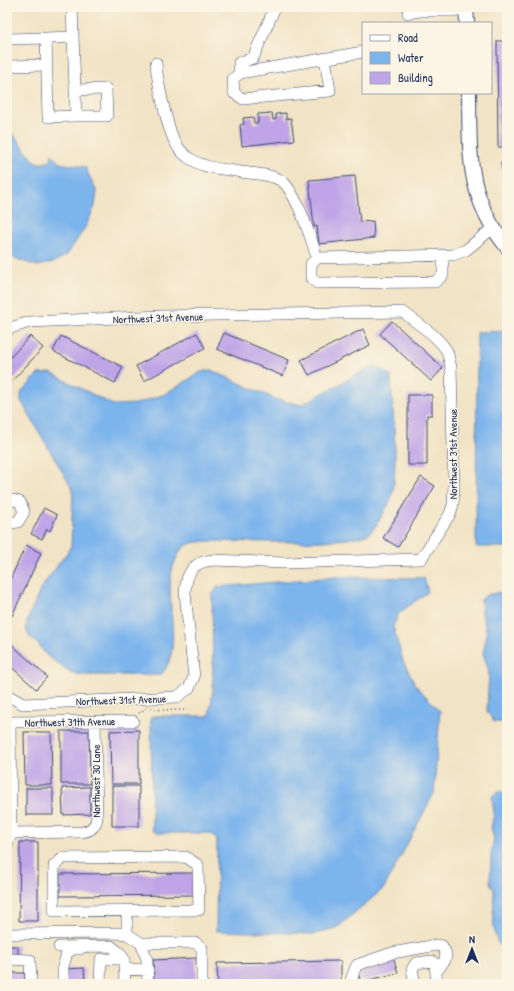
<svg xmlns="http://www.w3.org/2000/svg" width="514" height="991" viewBox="0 0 514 991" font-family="'Patrick Hand',sans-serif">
<rect width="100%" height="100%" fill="#fcf5e5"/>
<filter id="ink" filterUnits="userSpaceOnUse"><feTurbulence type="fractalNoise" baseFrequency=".025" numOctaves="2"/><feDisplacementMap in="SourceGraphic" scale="8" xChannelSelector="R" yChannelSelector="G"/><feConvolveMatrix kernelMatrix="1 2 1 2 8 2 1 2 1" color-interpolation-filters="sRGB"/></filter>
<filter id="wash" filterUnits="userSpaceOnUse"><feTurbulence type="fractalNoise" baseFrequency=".012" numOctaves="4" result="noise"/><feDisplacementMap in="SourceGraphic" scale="16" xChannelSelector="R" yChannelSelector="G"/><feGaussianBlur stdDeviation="0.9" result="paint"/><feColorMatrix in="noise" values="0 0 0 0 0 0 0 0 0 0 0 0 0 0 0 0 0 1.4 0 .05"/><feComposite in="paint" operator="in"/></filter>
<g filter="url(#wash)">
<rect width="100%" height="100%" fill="#f1e3c5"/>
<!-- water -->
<path fill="#7cb4ec" stroke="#4c72a5" d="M7,132H11C18,138 31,162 39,163C42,164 48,162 51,161L52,154L59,163L85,167L97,192L95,206L86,226L67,255L54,262L37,266L14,258L7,247Z
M507,331V547H476L477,332Z
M374,365L391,376C392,406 400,475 390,501C387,508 376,526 371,532C358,546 233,541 208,541C199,542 188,542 182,549C179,551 178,556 176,559C159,594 187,645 161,675H82L70,672L46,655L39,645L29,636L26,629L27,621L41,588L71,547L73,490L21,401V393L38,374L51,373L113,405L136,404L165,394L201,372L211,370L275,399L301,405Z
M335,577L424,578L428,592L399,613L393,626L403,661L417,687L440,711L434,793L384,888L338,927L315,934L216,931L217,840L210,833H158L152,830L151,721L152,716H209L213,691L212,595L218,587Z
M501,592H507V722H494L487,711L489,671L483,653L487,633L482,613L481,600L486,595Z
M497,792H507V953C489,943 494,908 494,890L490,883L491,855L494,838L491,828L494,814L492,796Z"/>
<g id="blocks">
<!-- building -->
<path fill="#bfa5e7" d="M497,41H507V147H498Z
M272,113L273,120L276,119V114L286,113V119L291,118L294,140L242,146L240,125L244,124L243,118L253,117L254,123H258V114Z
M507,161V196H506L501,162Z
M355,176L360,222L373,221L374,238L319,244L317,226L314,227L309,180Z
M392,321L443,368L431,381L380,334Z
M363,329L370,345L309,375L301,360Z
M197,333L205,348L144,381L136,366Z
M224,333L289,360L283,376L217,349Z
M30,336L43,348L7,386V361Z
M61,336L123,367L115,383L53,351Z
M408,395H432V415H427V465H408Z
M421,477L435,486L398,547L383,538Z
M44,508L57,515L50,531L47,529L42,539L31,534Z
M26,545L41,553L12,616L7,613V586Z
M7,640L47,677L36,689L7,663Z
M139,730V784H111L110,731Z
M61,731H89L90,784H61Z
M24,732H51L52,785H25Z
M112,786H139V826H112Z
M90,787V814L63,815L62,788Z
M26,788H53V815H26Z
M20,842H38V921H19Z
M196,873V895L60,896V874Z
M7,946H18V955H7Z
M393,956L398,973L361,982L356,967Z
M196,958L197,984H154L153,960Z
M341,961V984H218L217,963Z
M84,968L85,984H66L65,969Z
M7,969H12V973H25V984H7Z"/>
</g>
</g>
<g filter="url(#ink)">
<use href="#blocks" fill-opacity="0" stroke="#3b4a6d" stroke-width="1"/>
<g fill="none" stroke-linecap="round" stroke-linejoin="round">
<defs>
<path id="minor" d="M275,7L253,58L239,63L240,73L363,52
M408,13L420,11H467
M46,38L73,37
M7,39L46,38L48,117L76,116L72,7
M156,63C157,81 167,127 175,142C179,150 186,157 194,161C207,169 226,169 241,172C254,174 272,174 282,181C296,192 312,240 317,258
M7,66L47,65
M240,73L233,79L234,93L243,99L330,91L325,58
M75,90L106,89L107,116H76
M443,255V275L435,282L317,283L311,278V264L317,258L453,255L466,250L493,228
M7,329L30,322L161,316L403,312L432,334L441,343L447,351L451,367L454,485L453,505L450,514L421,559L283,563L214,560C193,561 186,573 185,593L194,677L189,688L177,697L23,704L7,695
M7,501L13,500L20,502L24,512L18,522L11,523L7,522
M7,722L133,721
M11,833L82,832C91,831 96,826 97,817L95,722
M7,846L11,833L10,722
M186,857L198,865L199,910L54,911V866L63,858Z
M127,911V934
M7,934L117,933L127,934L141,943L147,960L148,984
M141,943H196L202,948V984
M59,947L111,946L120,953L124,959L125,984
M7,959L30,960L31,984
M124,969L148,970
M63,984V967L67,953L73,949H80
M100,984L101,959H124
M350,984C351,981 355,967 357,965L392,953L437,945L442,946L446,954L445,960L436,972
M415,984L412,969L416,963L432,961L435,964L437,984"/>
<path id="major" d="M466,7L467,23
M469,93C470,155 466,196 507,247"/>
</defs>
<!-- minor casing -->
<use href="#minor" stroke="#3b4a6d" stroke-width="12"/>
<!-- major casing -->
<use href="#major" stroke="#3b4a6d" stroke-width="16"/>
<!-- path -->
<path stroke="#3b4a6d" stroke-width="1.5" stroke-dasharray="1 3" stroke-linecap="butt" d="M151,708C162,711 176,710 187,710
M139,713L146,708"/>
<!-- minor -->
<use href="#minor" stroke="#fff" stroke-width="11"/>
<!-- major -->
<use href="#major" stroke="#fff" stroke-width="14"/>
</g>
</g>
<g text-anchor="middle" stroke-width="3" stroke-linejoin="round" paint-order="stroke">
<!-- street labels -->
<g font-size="11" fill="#1b2f5e" stroke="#fcf5e5">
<text transform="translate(158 318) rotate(-2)" y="4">Northwest 31st Avenue</text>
<text transform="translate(453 454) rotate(-90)" y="4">Northwest 31st Avenue</text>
<text transform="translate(121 700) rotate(-2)" y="4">Northwest 31st Avenue</text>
<text transform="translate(70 722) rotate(-1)" y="4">Northwest 31th Avenue</text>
<text transform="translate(96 781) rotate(-90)" y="4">Northwest 30 Lane</text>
</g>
</g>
<!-- margin -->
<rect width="514" height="991" fill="none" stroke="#fcf5e5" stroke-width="24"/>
<!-- legend -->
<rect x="362" y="22" width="130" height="72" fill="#fcf5e5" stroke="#a2a6af"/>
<rect x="370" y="35" width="20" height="6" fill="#ffffff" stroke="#a2a6af"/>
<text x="398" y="42" font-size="12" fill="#1b2f5e">Road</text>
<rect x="370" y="52" width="20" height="12" fill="#7cb4ec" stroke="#a2a6af"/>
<text x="398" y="62" font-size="12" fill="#1b2f5e">Water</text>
<rect x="370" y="72" width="20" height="12" fill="#bfa5e7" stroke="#a2a6af"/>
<text x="398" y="82" font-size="12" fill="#1b2f5e">Building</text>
<!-- north arrow -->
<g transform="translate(472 949)" stroke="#fcf5e5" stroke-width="3" paint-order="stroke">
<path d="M0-3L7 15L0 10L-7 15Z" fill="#1b2f5e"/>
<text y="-6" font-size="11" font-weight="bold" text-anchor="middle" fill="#1b2f5e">N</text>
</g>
</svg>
